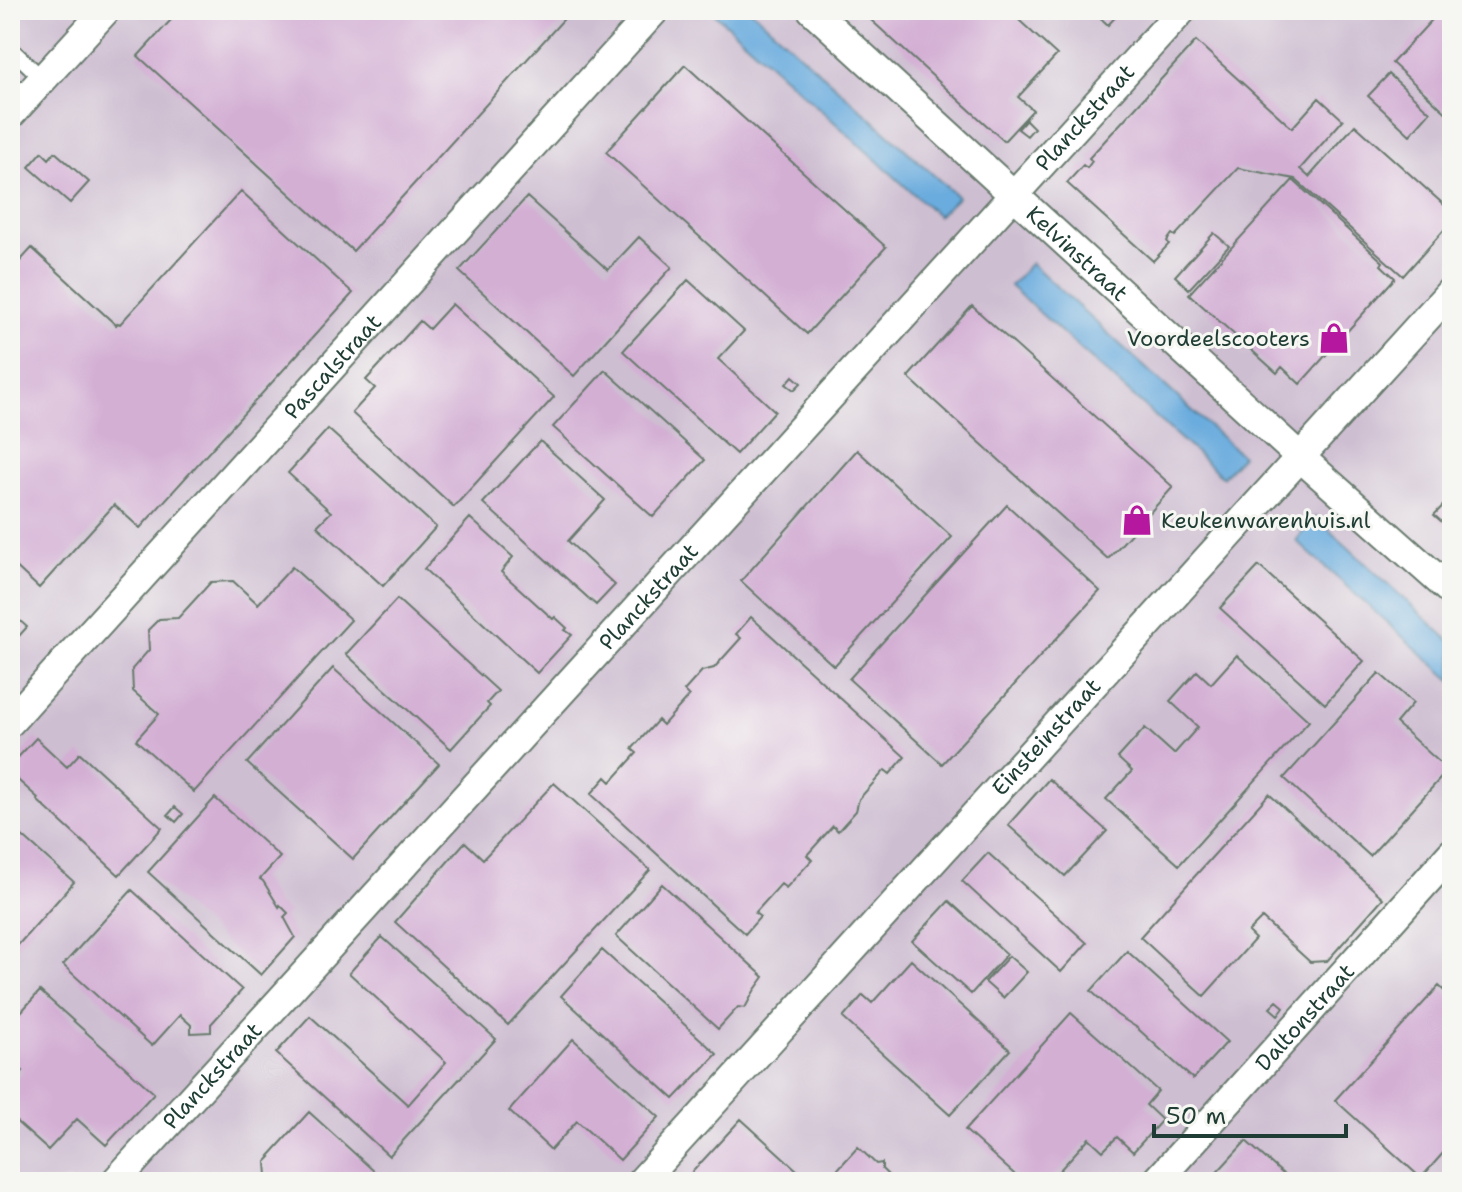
<svg xmlns="http://www.w3.org/2000/svg" width="1462" height="1192" viewBox="0 0 1462 1192" font-family="'Shantell Sans',sans-serif">
<rect width="100%" height="100%" fill="#f6f6f2"/>
<filter id="ink" filterUnits="userSpaceOnUse"><feTurbulence type="fractalNoise" baseFrequency=".0125" numOctaves="2"/><feDisplacementMap in="SourceGraphic" scale="16" xChannelSelector="R" yChannelSelector="G"/><feConvolveMatrix kernelMatrix="1 2 1 2 8 2 1 2 1" color-interpolation-filters="sRGB"/></filter>
<filter id="wash" filterUnits="userSpaceOnUse"><feTurbulence type="fractalNoise" baseFrequency=".006" numOctaves="4" result="noise"/><feDisplacementMap in="SourceGraphic" scale="32" xChannelSelector="R" yChannelSelector="G"/><feGaussianBlur stdDeviation="1.8" result="paint"/><feColorMatrix in="noise" values="0 0 0 0 0 0 0 0 0 0 0 0 0 0 0 0 0 1.4 0 .05"/><feComposite in="paint" operator="in"/></filter>
<g filter="url(#wash)">
<rect width="100%" height="100%" fill="#f1ead6"/>
<!-- industrial -->
<path fill="#cebed1" d="M10,10H1452V1182H10Z"/>
<!-- water -->
<path fill="#6aacde" stroke="#447489" stroke-width="2" d="M720,10H751L958,197L938,216L715,14Z
M1031,263L1242,456L1223,477L1010,286Z
M1315,517L1452,643V681L1296,541Z"/>
<g id="blocks">
<!-- building -->
<path fill="#d3afd4" d="M180,10H572L353,251L138,56Z
M860,10H1008L1057,55L1018,97L1033,110L1004,141Z
M1092,10H1122L1108,25Z
M1441,10H1452V118L1392,63Z
M1196,41L1292,128L1319,98L1343,120L1300,169L1309,177L1355,125L1452,212V221L1403,276L1295,179L1238,168L1175,236L1172,234L1167,241L1169,244L1153,261L1067,183L1083,165L1087,168L1092,161L1089,158Z
M685,65L886,247L807,334L606,152Z
M1389,74L1430,112L1410,135L1368,96Z
M1026,120L1034,128L1027,136L1018,129Z
M42,152L49,159L55,152L89,182L70,203L29,167Z
M1293,180L1383,262L1381,265L1395,278L1300,384L1282,367L1277,373L1189,294Z
M241,191L353,293L140,528L114,505L39,588L10,561V272L32,248L116,325L118,323L120,324Z
M527,197L608,270L639,237L672,267L574,376L459,271Z
M1214,233L1229,246L1189,289L1175,276Z
M688,280L744,331L718,359L775,411L736,454L623,351Z
M452,304L554,397L454,507L352,413L375,388L366,380L420,321L429,329Z
M972,306L1173,487L1108,559L908,377Z
M605,370L705,460L653,517L553,427Z
M793,376L801,383L794,390L786,384Z
M328,429L436,527L383,586L317,526L331,512L288,473Z
M540,441L605,500L568,541L615,585L596,605L483,503Z
M857,450L952,537L834,666L741,581Z
M1452,496V531L1434,515Z
M1007,505L1100,591L942,764L849,679Z
M470,518L513,557L501,572L553,619L555,617L567,628L565,630L572,635L537,673L424,569Z
M1259,566L1364,661L1325,704L1220,608Z
M292,567L351,620L194,792L136,740L159,714L133,691L132,669L149,650L148,630L159,619L178,618L211,582L233,581L258,604Z
M397,599L498,691L487,703L490,706L451,749L346,654Z
M10,612L27,627L10,646Z
M751,617L905,757L890,774L885,770L859,799L856,811L838,831L833,826L807,855L812,860L786,888L781,884L755,913L760,917L745,934L591,794L606,777L611,782L637,753L632,749L658,720L663,725L689,696L684,691L702,671L714,668L741,638L736,634Z
M1237,655L1309,721L1179,865L1106,799L1132,771L1118,758L1145,728L1174,754L1198,727L1170,701L1197,671L1211,684Z
M333,668L439,764L353,859L247,763Z
M1379,673L1413,703L1396,723L1448,770L1370,856L1284,778Z
M36,738L67,767L80,753L162,828L119,875L37,800L38,798L10,773V766Z
M1049,779L1107,831L1065,876L1008,825Z
M554,783L650,870L508,1025L395,922L465,842L483,859Z
M1269,794L1383,898L1327,961L1310,962L1262,918L1248,932L1255,939L1204,996L1140,937Z
M215,798L280,857L260,879L263,881L279,907L280,905L288,913L284,917L295,937L261,975L148,872Z
M175,807L183,814L176,822L168,815Z
M10,825L74,882L10,954Z
M988,853L1087,943L1061,972L962,881Z
M662,884L764,977L754,991L745,1008L738,1007L718,1029L616,936Z
M132,890L242,990L211,1024V1032L191,1033V1025L180,1015L152,1046L63,965Z
M949,901L1007,954L971,994L912,941Z
M382,937L496,1039L389,1156L276,1053L310,1016L408,1105L446,1062L349,973Z
M602,950L717,1054L674,1099L561,996Z
M1127,951L1227,1042L1193,1079L1136,1027L1117,1015L1091,991Z
M1009,956L1027,972L1003,998L985,982Z
M911,960L1010,1050L950,1115L843,1018L863,995L872,1003Z
M1439,986L1452,998V1143L1421,1178L1335,1100Z
M40,991L154,1093L106,1145L77,1119L48,1150L10,1116V1085L23,1071L10,1059V1024Z
M1277,1001L1284,1007L1278,1015L1270,1008Z
M1071,1013L1158,1091L1146,1105L1162,1120L1133,1152L1117,1137L1103,1151L1089,1138L1049,1182H1023L965,1130Z
M573,1039L659,1117L620,1160L577,1121L551,1150L509,1111Z
M309,1112L375,1172L366,1182H274L267,1176L266,1162L271,1157L269,1156Z
M741,1119L810,1182H683Z
M1246,1141L1292,1182H1208Z
M858,1147L876,1164L882,1163V1169L895,1182H826Z"/>
</g>
</g>
<g filter="url(#ink)">
<use href="#blocks" fill-opacity="0" stroke="#687a6d" stroke-width="2"/>
<g fill="none" stroke-linecap="round" stroke-linejoin="round">
<defs>
<path id="lane" d="M10,14L13,10
M10,48L43,79"/>
<g id="street">
<path id="s1" d="M812,10L1300,457L1452,592"/>
<path d="M10,115L106,10"/>
<path id="s2" d="M10,722L655,10"/>
<path id="s3" d="M115,1182L1182,10"/>
<path id="s4" d="M641,1182L1452,290"/>
<path id="s5" d="M1156,1182L1452,853"/>
</g>
</defs>
<!-- lane casing -->
<use href="#lane" stroke="#687a6d" stroke-width="18"/>
<!-- street casing -->
<use href="#street" stroke="#687a6d" stroke-width="32"/>
<!-- lane -->
<use href="#lane" stroke="#fff" stroke-width="14"/>
<!-- street -->
<use href="#street" stroke="#fff" stroke-width="28"/>
</g>
</g>
<!-- icons -->
<defs>
<symbol id="shop-bare" viewBox="-9 -9 18 18"><path d="M-5-2.5h2.3a2.7 3.5 0 0 1 5.4 0H5L5.5 6h-11ZM-1.5-2.5h3a1.5 2.3 0 0 0-3 0Z" fill="#b5179e" stroke="#f6f6f2" stroke-width="2.5" paint-order="stroke"/></symbol>
</defs>
<g fill-rule="evenodd">
<use href="#shop-bare" x="1312" y="316" width="44" height="44"/>
<use href="#shop-bare" x="1115" y="498" width="44" height="44"/>
</g>
<g text-anchor="middle" stroke-width="6" stroke-linejoin="round" paint-order="stroke">
<!-- street labels -->
<g font-size="22" fill="#1f3d34" stroke="#f6f6f2">
<text dy="8" stroke="none"><textPath href="#s3" startOffset="1440">Planckstraat</textPath></text>
<text dy="8" stroke="none"><textPath href="#s1" startOffset="360">Kelvinstraat</textPath></text>
<text dy="8" stroke="none"><textPath href="#s2" startOffset="480">Pascalstraat</textPath></text>
<text dy="8" stroke="none"><textPath href="#s3" startOffset="792">Planckstraat</textPath></text>
<text dy="8" stroke="none"><textPath href="#s4" startOffset="602">Einsteinstraat</textPath></text>
<text dy="8" stroke="none"><textPath href="#s5" startOffset="222">Daltonstraat</textPath></text>
<text dy="8" stroke="none"><textPath href="#s3" startOffset="144">Planckstraat</textPath></text>
</g>
<!-- poi labels -->
<g font-size="22" fill="#1f3d34" stroke="#f6f6f2" text-anchor="end">
<text x="1310" y="346">Voordeelscooters</text>
<text x="1161" y="528" text-anchor="start">Keukenwarenhuis.nl</text>
</g>
</g>
<!-- margin -->
<rect width="1462" height="1192" fill="none" stroke="#f6f6f2" stroke-width="40"/>
<!-- scale -->
<path d="M1154 1124v12h192v-12" fill="none" stroke="#1f3d34" stroke-width="4"/>
<text x="1166" y="1124" font-size="24" fill="#1f3d34" stroke="#f6f6f2" stroke-width="6" paint-order="stroke">50 m</text>
</svg>
